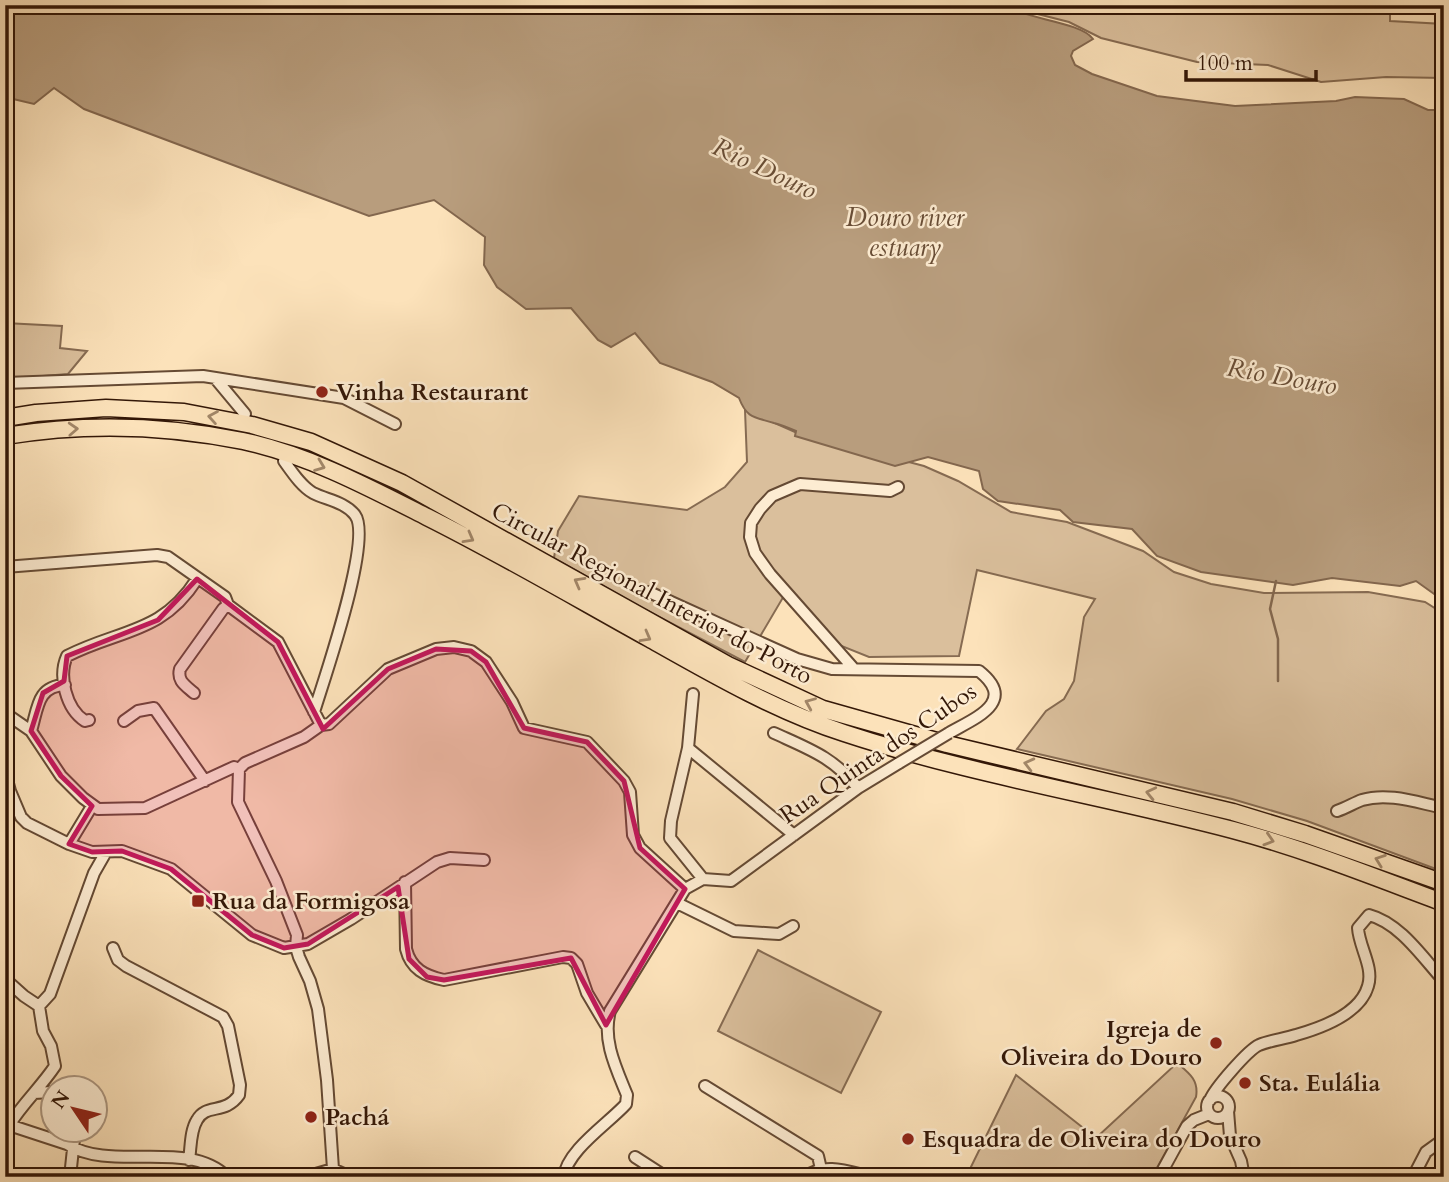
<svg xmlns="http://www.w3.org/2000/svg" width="1449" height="1182" viewBox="0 0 1449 1182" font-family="Cardo,serif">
<rect width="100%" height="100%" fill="#fce2ba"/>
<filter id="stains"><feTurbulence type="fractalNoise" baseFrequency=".00286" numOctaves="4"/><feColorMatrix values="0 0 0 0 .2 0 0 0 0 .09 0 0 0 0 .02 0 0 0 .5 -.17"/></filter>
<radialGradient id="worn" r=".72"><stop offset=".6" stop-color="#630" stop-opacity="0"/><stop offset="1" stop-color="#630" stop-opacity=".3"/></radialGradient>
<!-- green -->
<path fill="#dabf9c" stroke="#866b52" stroke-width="2" d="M1012,5H1390V21L1444,24V78L1386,77L1321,82L1268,65L1197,62L1101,38L1069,22L1018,9Z
M5,323L62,326L60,348L87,351L68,374L5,379Z
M745,410L795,432L924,466L958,481L1011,512L1067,522L1143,551L1174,572L1211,584L1264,593L1368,592L1425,602L1444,614V872L1307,821L1232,799L1017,749L1046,711L1064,699L1074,681L1084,617L1095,599L977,570L959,656L869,657L834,643L785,594L745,662L644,609L554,558L558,531L579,496L687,510L725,487L747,462Z
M758,950L881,1012L841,1093L718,1031Z
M1177,1063C1189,1073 1199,1080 1196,1097L1152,1177H966L1016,1075L1096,1138Z"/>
<!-- water -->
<path fill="#b89d7d" stroke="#83674e" stroke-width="2" d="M5,5H1003C1025,19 1081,22 1093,39L1073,51L1071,56L1075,65L1092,74L1157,96L1235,106L1336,101L1355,97L1404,99L1428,110H1444V601L1416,581L1400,586L1332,578L1293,585L1201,572L1157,556L1132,529L1073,522L1060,510L998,501L983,489L979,471L928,457L895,466L795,436L796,431C789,428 782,425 774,423C755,417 747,419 739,398L712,382L660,363L635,333L611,347L598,340L571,308L526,309L497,287L484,265L485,237L434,200L369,216L84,109L54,88L34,104L9,98L5,95Z"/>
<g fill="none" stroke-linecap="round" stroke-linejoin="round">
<!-- stream -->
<path stroke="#83674e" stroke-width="2.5" d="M1276,581L1270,609L1278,639V681"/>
<defs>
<path id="minor" d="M215,378L245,414
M5,383L203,376L344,398L395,424
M284,461C292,472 301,486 313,493C327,500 345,502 355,515C373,539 324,679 314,712
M5,567L157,555L168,557L225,597L228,605L278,642L321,725
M649,592L797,659L832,669L979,671C1018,702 975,718 949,733
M854,669L770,574L755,553L750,537L751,523L760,509L772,496L800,484L890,491L898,487
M194,693C185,685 177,681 180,669L223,609L228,605
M693,694L688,748L671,821L670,838L703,879
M5,713L31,731L61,776L83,798L98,809L145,808L234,767L239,769
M89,720L85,721C66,709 58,676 67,656C120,629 162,634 197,579
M124,721L138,711L154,708L205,781
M31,731C38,708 37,686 65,685
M774,733C809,749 833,757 858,788
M688,748L794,835
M239,769L245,763L304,737L321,725L329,724L388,669L436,649L454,647L471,651L486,662L512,702L524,728L587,742L624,781L630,792L633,835L640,848L685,889
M239,769L238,802L276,881L297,935L296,947L299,957L310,981L318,1009L327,1080L333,1169
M5,772L10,791L21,817L27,823L69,844L92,852L122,851L171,869L252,935L284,948L308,944L351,919L437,862L450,858L484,860
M1337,811C1346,808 1354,803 1362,800C1389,792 1418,803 1444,808
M69,844L92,806
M405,882L406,949C411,969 425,976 444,980L563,957L571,958L577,964L587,993L606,1025
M677,903L734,931L779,934L793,926
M113,948L118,960L126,966L223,1017L228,1026L240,1085L239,1095C225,1115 206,1103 197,1120C190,1131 191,1148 189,1160
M5,979L24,996L39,1006
M705,1086L818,1156L821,1169
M34,1093L52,1092
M1207 1107a11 11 0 1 1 22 0a11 11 0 1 1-22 0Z
M1210,1100C1215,1088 1248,1050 1259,1045C1271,1040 1284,1039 1296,1035C1321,1028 1360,1014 1368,986C1374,967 1359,947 1358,928L1369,915C1400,923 1423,958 1444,981
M1228,1111L1230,1136L1241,1161L1244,1177
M6,1124L67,1144C111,1173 188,1138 227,1177
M10,1124C23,1103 41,1087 55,1066L51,1046L43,1031L39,1006L50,994L94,873L106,852
M635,1157L666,1177
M70,1177L75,1130
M305,1177L333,1169L344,1174H414L435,1177
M564,1177C566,1151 609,1123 626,1104L627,1095C616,1068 602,1040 610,1011L685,889L703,879L731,881L858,788L899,763
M805,1177C825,1162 849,1172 871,1177
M1159,1177L1187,1126L1194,1120L1209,1114
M1413,1177L1426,1152L1444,1139"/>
<path id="highway" d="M5,418L36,413L106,408L184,412L252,425L311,442L402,483L728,665L823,709L947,744L1233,812L1305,834L1444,883
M5,436C84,423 164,425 243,441C308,455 368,487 427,517C503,555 576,598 650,639C712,674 776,711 844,733C971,775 1104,796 1233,830C1305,849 1374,877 1444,903"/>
</defs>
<!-- minor casing -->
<use href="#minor" stroke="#654a34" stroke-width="14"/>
<!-- highway casing -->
<use href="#highway" stroke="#331707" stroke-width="19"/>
<!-- minor -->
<use href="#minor" stroke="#fdecd2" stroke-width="10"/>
<!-- highway -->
<use href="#highway" stroke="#fce2ba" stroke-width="16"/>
<defs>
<path id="minor-bridge" d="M899,763L949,733"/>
</defs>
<!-- minor-bridge casing -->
<use href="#minor-bridge" stroke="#654a34" stroke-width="14" stroke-linecap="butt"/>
<!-- minor-bridge -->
<use href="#minor-bridge" stroke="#fdecd2" stroke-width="10"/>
</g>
<!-- one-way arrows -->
<defs><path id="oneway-chevron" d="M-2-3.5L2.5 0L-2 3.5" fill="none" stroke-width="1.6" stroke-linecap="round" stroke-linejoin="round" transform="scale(1.75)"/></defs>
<g stroke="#a28769">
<use href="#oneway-chevron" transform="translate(213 417) rotate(-170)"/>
<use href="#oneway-chevron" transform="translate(73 429) rotate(-3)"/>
<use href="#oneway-chevron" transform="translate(320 466) rotate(21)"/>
<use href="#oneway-chevron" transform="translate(469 538) rotate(29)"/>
<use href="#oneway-chevron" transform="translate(579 582) rotate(-151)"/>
<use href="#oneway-chevron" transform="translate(646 637) rotate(29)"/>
<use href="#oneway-chevron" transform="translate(810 703) rotate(-157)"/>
<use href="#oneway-chevron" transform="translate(1029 764) rotate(-166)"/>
<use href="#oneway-chevron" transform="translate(1151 793) rotate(-167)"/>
<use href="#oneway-chevron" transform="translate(1269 840) rotate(17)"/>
<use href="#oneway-chevron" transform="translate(1380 860) rotate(-160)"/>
</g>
<!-- marked area -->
<path fill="#c2185b" fill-opacity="0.2" stroke="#c2185b" stroke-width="5" stroke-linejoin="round" d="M197,579L278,642L323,729L388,669L436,649L471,651L486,662L524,728L587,742L624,781L640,848L685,889L606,1025L571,958L444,980L427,977L409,959L398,887L308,944L284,948L252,935L171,869L122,851L92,852L69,844L92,806L61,776L31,731L43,693L64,681L67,656L158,620Z"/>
<!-- markers -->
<g fill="#8f2418" stroke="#fdecd2" stroke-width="2.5">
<circle cx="322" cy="392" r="7"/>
<rect x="191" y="894" width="14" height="14" rx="3.5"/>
<circle cx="1216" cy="1043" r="7"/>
<circle cx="1245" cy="1083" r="7"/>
<circle cx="311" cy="1117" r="7"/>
<circle cx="908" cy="1139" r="7"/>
</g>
<g text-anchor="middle" stroke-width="5" stroke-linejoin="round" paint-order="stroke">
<!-- poi labels -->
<g font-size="24" font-weight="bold" fill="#331707" stroke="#fdecd2" text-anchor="start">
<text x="336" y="400">Vinha Restaurant</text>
<text x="212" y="909">Rua da Formigosa</text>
<text x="1202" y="1037" text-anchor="end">Igreja de<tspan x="1202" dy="28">Oliveira do Douro</tspan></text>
<text x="1259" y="1091">Sta. Eulália</text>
<text x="325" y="1125">Pachá</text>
<text x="922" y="1147">Esquadra de Oliveira do Douro</text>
</g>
<!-- street labels -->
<g font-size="24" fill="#331707" stroke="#fdecd2">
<text transform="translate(652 593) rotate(28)" y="8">Circular Regional Interior do Porto</text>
<text transform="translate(878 753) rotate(-34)" y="8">Rua Quinta dos Cubos</text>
</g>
<!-- water labels -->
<g font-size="26" font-style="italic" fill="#684d36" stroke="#fdecd2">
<text transform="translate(765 168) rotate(25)" y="9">Rio Douro</text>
<text x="905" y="226">Douro river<tspan x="905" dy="30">estuary</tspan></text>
<text transform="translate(1282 376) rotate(10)" y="9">Rio Douro</text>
</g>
</g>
<!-- margin -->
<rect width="1449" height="1182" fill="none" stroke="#fce2ba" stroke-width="28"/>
<rect x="7" y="7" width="1435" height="1168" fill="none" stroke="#331707" stroke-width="3.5"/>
<rect x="14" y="14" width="1421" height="1154" fill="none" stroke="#331707" stroke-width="2"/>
<!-- north arrow -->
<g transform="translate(74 1109) rotate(305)"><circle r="33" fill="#fdecd2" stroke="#ac9781" stroke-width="2"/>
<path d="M0-5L12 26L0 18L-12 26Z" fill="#8f2418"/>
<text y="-10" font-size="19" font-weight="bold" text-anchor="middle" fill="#331707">N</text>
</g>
<!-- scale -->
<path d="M1186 70v10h130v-10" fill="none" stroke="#331707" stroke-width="3.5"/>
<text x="1197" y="70" font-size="21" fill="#331707" stroke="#fdecd2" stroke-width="5" paint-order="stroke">100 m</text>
<rect width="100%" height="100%" filter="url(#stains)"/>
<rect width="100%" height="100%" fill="url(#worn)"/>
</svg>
